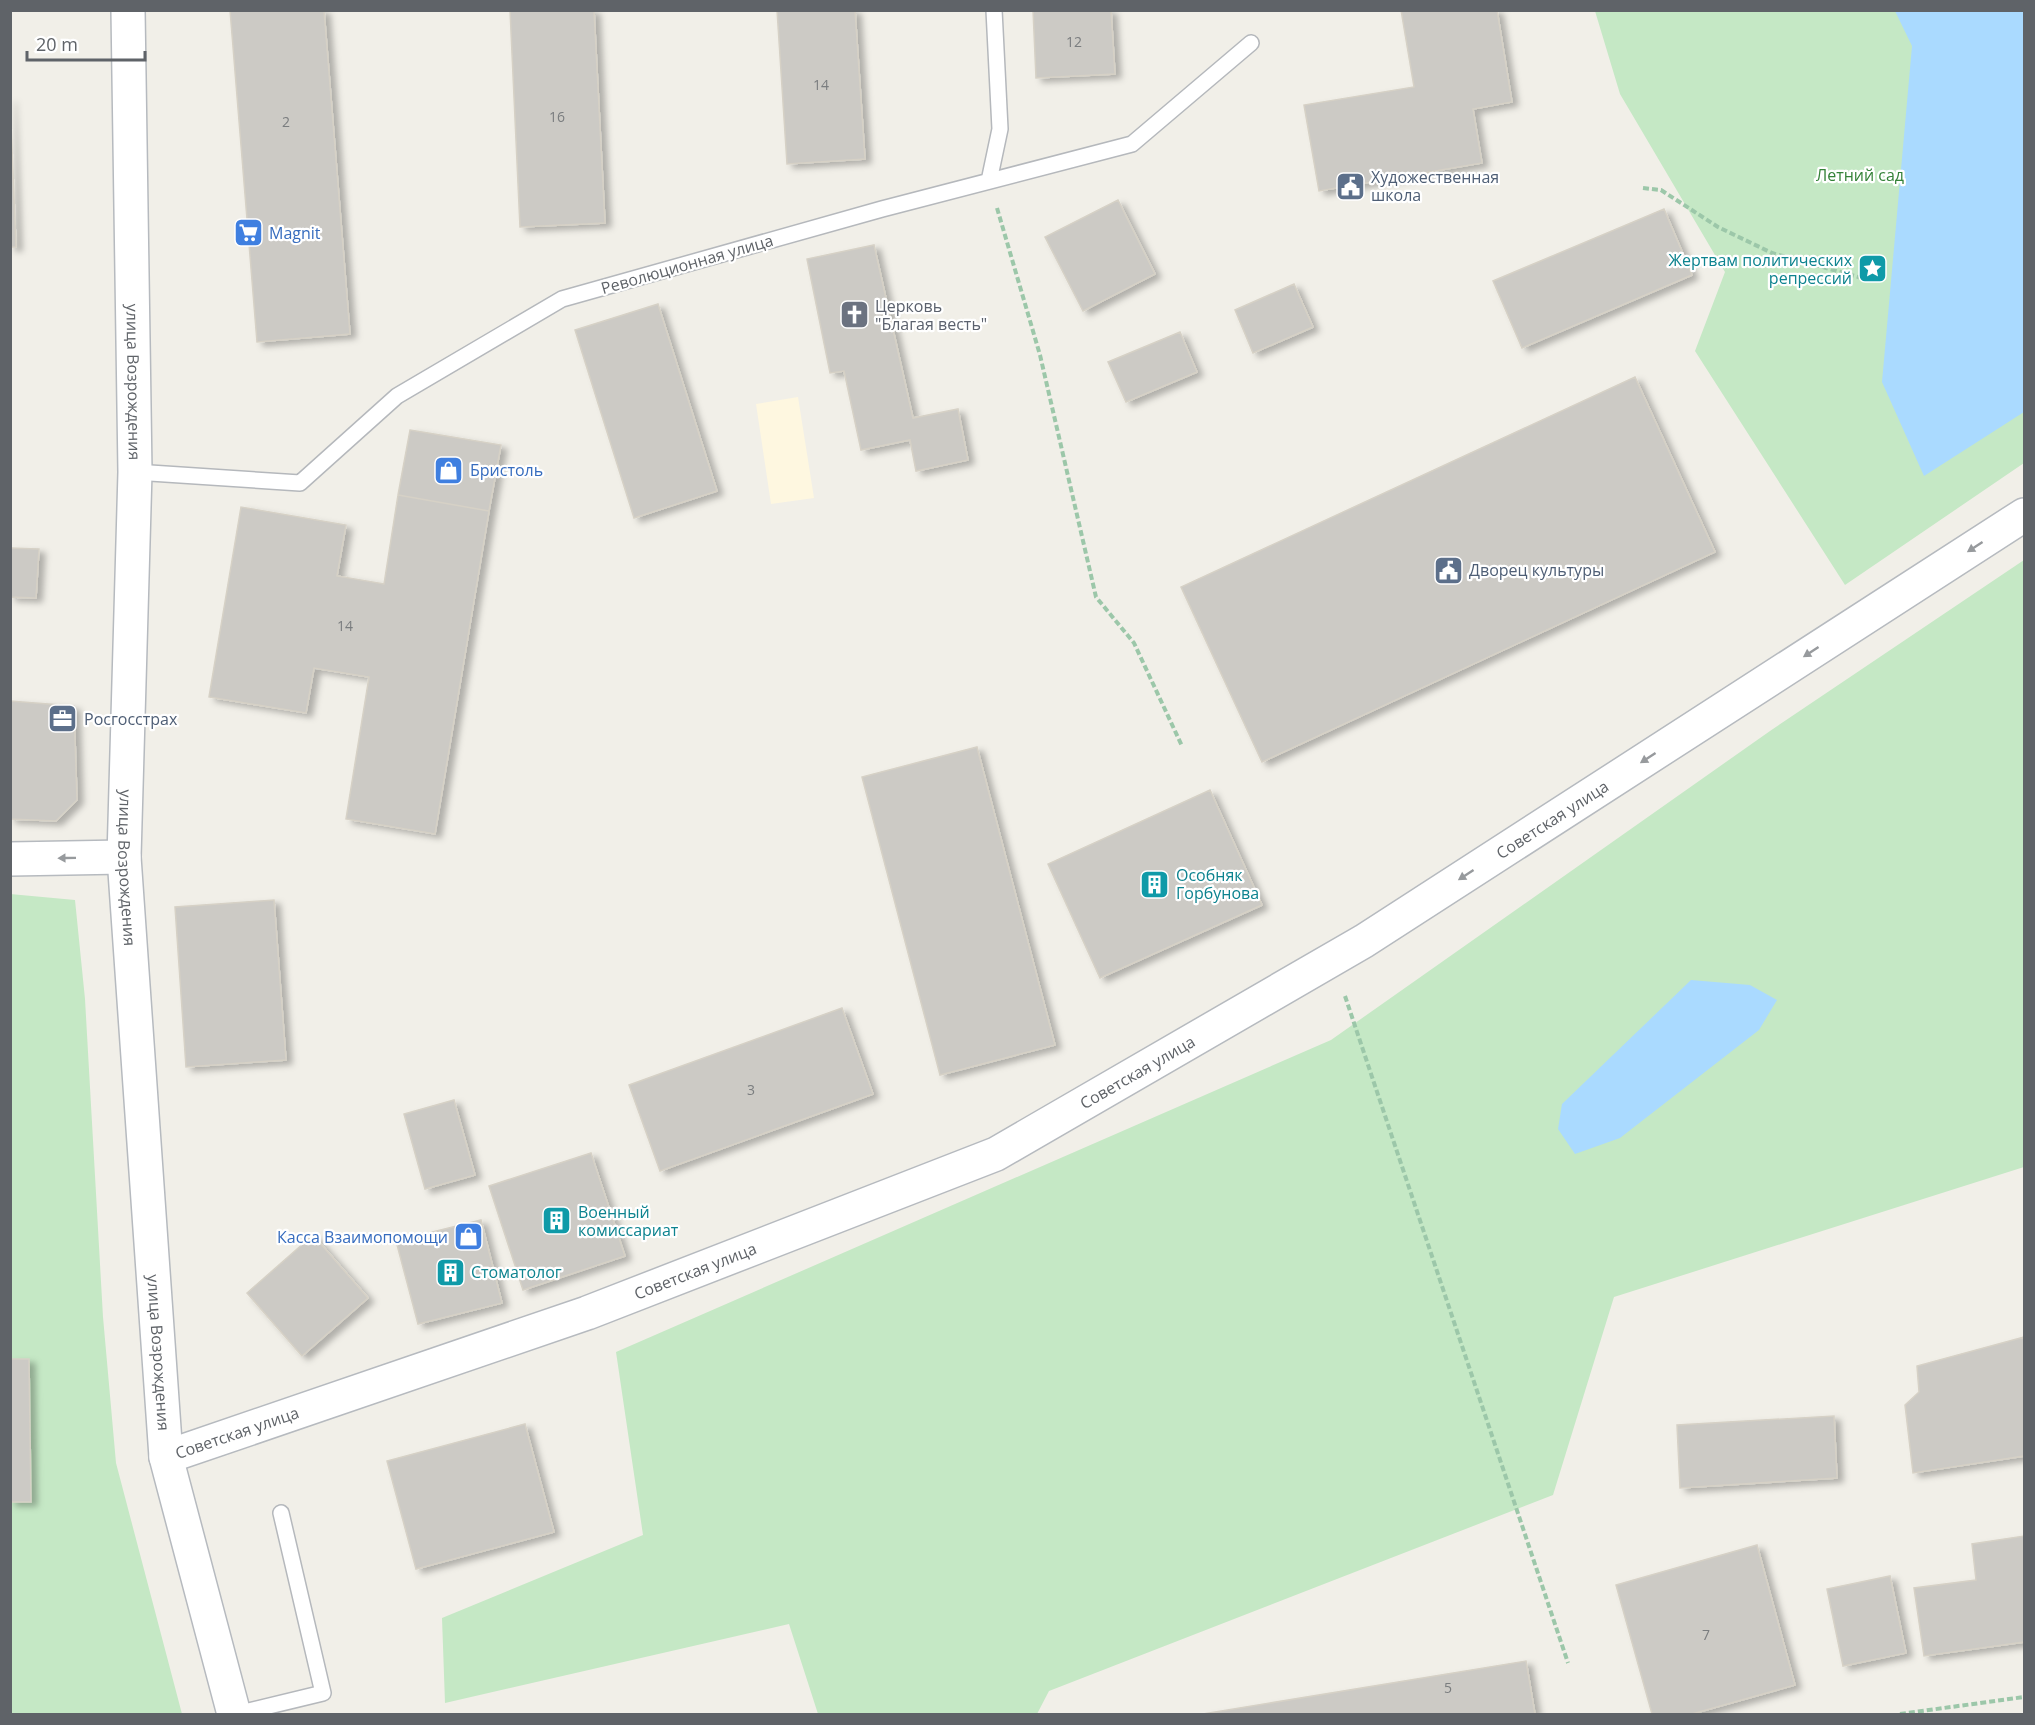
<svg xmlns="http://www.w3.org/2000/svg" width="2035" height="1725" viewBox="0 0 2035 1725" font-family="'Open Sans',sans-serif">
<defs>
<filter id="shadow"><feDropShadow dx="6" dy="4" stdDeviation="3" flood-color="#0004"/></filter>
</defs>
<rect width="100%" height="100%" fill="#f1efe8"/>
<!-- commercial -->
<path fill="#fef7e0" d="M798,397L814,498L771,504L756,404Z"/>
<!-- green -->
<path fill="#c5e8c5" d="M1595,11H2024V463L1845,585L1695,351L1725,272L1620,94Z
M2024,560V1167L1614,1297L1553,1495L1049,1691L1037,1714H818L789,1624L445,1703L442,1618L643,1535L616,1352L1331,1040L1770,731Z
M10,894L75,900L85,999L103,1317L116,1463L182,1714H11Z"/>
<!-- water -->
<path fill="#aadaff" d="M1895,11H2024V412L1924,476L1882,382L1912,46Z
M1691,980L1750,985L1777,1000L1759,1030L1620,1138L1575,1154L1558,1129L1562,1104Z"/>
<!-- building -->
<path fill="#cccac5" stroke="#d6d1c6" stroke-width="1.5" filter="url(#shadow)" d="M230,10H324L350,334L257,342Z
M510,10H594L605,223L520,227Z
M777,10H855L865,159L787,164Z
M1033,10H1111L1115,74L1036,78Z
M1401,10H1497L1512,102L1473,109L1482,163L1319,191L1304,105L1414,87Z
M10,98L16,247H10Z
M1118,200L1155,274L1083,311L1045,237Z
M1664,209L1692,275L1522,348L1493,281Z
M874,245L913,418L958,409L968,460L916,471L910,440L861,450L844,371L830,373L807,259Z
M1294,284L1313,327L1253,353L1235,310Z
M658,304L717,491L634,518L575,330Z
M1180,332L1197,372L1126,402L1108,362Z
M1635,377L1715,552L1262,762L1181,587Z
M410,430L501,445L489,511L398,495Z
M398,495L489,511L435,834L346,819L369,677L314,668L306,713L209,697L241,507L346,525L337,576L384,584Z
M10,548L39,549L36,598L10,597Z
M10,701L74,706L77,800L56,821L10,819Z
M977,747L1055,1045L940,1075L862,777Z
M1210,790L1262,905L1100,978L1048,864Z
M274,900L286,1060L186,1067L175,907Z
M842,1008L873,1094L660,1171L629,1085Z
M454,1100L475,1175L425,1189L404,1114Z
M591,1153L625,1256L523,1290L489,1186Z
M481,1220L502,1303L418,1324L396,1241Z
M313,1235L368,1298L302,1356L247,1293Z
M2024,1337V1456L1913,1473L1905,1405L1919,1392L1917,1366Z
M10,1359H29L31,1502H10Z
M1834,1416L1837,1478L1680,1488L1677,1425Z
M525,1424L554,1532L416,1569L387,1461Z
M2024,1536V1642L1924,1656L1914,1588L1976,1580L1972,1544Z
M1757,1545L1795,1685L1692,1714H1652L1616,1585Z
M1890,1576L1906,1653L1843,1666L1827,1589Z
M1526,1661L1535,1714H1203Z"/>
<g fill="none" stroke-linecap="round" stroke-linejoin="round">
<defs>
<path id="lane" d="M989,181L1000,129L994,10
M135,472L300,483L397,396L562,299L882,209L1132,144L1251,43
M236,1714L323,1693L281,1513"/>
<g id="secondary">
<path id="s1" d="M128,10L135,472L124,857L166,1457L234,1714"/>
<path d="M10,859L124,857"/>
<path id="s2" d="M166,1457L587,1313L996,1154L1364,941L2024,515"/>
</g>
</defs>
<!-- lane casing -->
<use href="#lane" stroke="#b5b8bc" stroke-width="18"/>
<!-- secondary casing -->
<use href="#secondary" stroke="#b6babf" stroke-width="36"/>
<!-- path -->
<path stroke="#9cc7a9" stroke-width="4" stroke-dasharray="6 3" stroke-linecap="butt" d="M1643,188L1661,190L1718,227L1772,253L1862,278
M997,208L1040,355L1096,597L1134,643L1182,746
M1345,996L1568,1663
M1900,1714L2024,1697"/>
<!-- lane -->
<use href="#lane" stroke="#fff" stroke-width="15"/>
<!-- secondary -->
<use href="#secondary" stroke="#fff" stroke-width="33"/>
</g>
<!-- one-way arrows -->
<defs><path id="oneway-solid" d="M-6-.8H1V-3.2L6.5 0L1 3.2V.8H-6Z" transform="scale(1.5)"/></defs>
<g fill="#979a9d">
<use href="#oneway-solid" transform="translate(1975 547) rotate(147)"/>
<use href="#oneway-solid" transform="translate(1811 652) rotate(147)"/>
<use href="#oneway-solid" transform="translate(1648 758) rotate(147)"/>
<use href="#oneway-solid" transform="translate(67 858) rotate(179)"/>
<use href="#oneway-solid" transform="translate(1466 875) rotate(147)"/>
</g>
<!-- icons -->
<defs>
<symbol id="civic-square" viewBox="-11 -11 22 22"><rect x="-9" y="-9" width="18" height="18" rx="4" fill="#5c6f8a" stroke="#fff"/><path d="M-.6-6.5H3V-4.5H.6V-3L4-1V1h2V6H-6V1h2V-1L-.6-3ZM-1.2 2.5V6h2.4V2.5Z" fill="#fff"/></symbol>
<symbol id="supermarket-square" viewBox="-11 -11 22 22"><rect x="-9" y="-9" width="18" height="18" rx="4" fill="#3f7fe0" stroke="#fff"/><path d="M-6-5.5h2.5l.6 2H6L4.5 2H-2.5L-4.4-4H-6ZM-1.5 3.2a1.3 1.3 0 1 0 .1 0ZM3 3.2a1.3 1.3 0 1 0 .1 0Z" fill="#fff"/></symbol>
<symbol id="sight-square" viewBox="-11 -11 22 22"><rect x="-9" y="-9" width="18" height="18" rx="4" fill="#0f9aa8" stroke="#fff"/><path d="M0-6L1.8-2.2L6-1.7L2.9 1.2L3.7 5.4L0 3.3L-3.7 5.4L-2.9 1.2L-6-1.7L-1.8-2.2Z" fill="#fff"/></symbol>
<symbol id="church-square" viewBox="-11 -11 22 22"><rect x="-9" y="-9" width="18" height="18" rx="4" fill="#6b7280" stroke="#fff"/><path d="M-1.2-6h2.4v3.5h3.3v2.4h-3.3V6h-2.4V-.1h-3.3v-2.4h3.3Z" fill="#fff"/></symbol>
<symbol id="shop-square" viewBox="-11 -11 22 22"><rect x="-9" y="-9" width="18" height="18" rx="4" fill="#3f7fe0" stroke="#fff"/><path d="M-5-2.5h2.3a2.7 3.5 0 0 1 5.4 0H5L5.5 6h-11ZM-1.5-2.5h3a1.5 2.3 0 0 0-3 0Z" fill="#fff"/></symbol>
<symbol id="office-square" viewBox="-11 -11 22 22"><rect x="-9" y="-9" width="18" height="18" rx="4" fill="#5c6f8a" stroke="#fff"/><path d="M-6-3h4V-5.5h4V-3h4V5H-6ZM-1-4.5V-3h2v-1.5ZM-6 0V1H6V0Z" fill="#fff"/></symbol>
<symbol id="building-square" viewBox="-11 -11 22 22"><rect x="-9" y="-9" width="18" height="18" rx="4" fill="#0f9aa8" stroke="#fff"/><path d="M-4-6H4V6H1V3H-1V6H-4ZM-2.5-4.3h1.7v1.8h-1.7ZM.8-4.3h1.7v1.8H.8ZM-2.5-1h1.7V.8h-1.7ZM.8-1h1.7V.8H.8Z" fill="#fff"/></symbol>
</defs>
<g fill-rule="evenodd">
<use href="#civic-square" x="1334" y="170" width="33" height="33"/>
<use href="#supermarket-square" x="232" y="216" width="33" height="33"/>
<use href="#sight-square" x="1856" y="252" width="33" height="33"/>
<use href="#church-square" x="838" y="298" width="33" height="33"/>
<use href="#shop-square" x="432" y="454" width="33" height="33"/>
<use href="#civic-square" x="1432" y="554" width="33" height="33"/>
<use href="#office-square" x="46" y="702" width="33" height="33"/>
<use href="#building-square" x="1138" y="868" width="33" height="33"/>
<use href="#building-square" x="540" y="1204" width="33" height="33"/>
<use href="#shop-square" x="452" y="1220" width="33" height="33"/>
<use href="#building-square" x="434" y="1256" width="33" height="33"/>
</g>
<g text-anchor="middle" stroke-width="4.5" stroke-linejoin="round" paint-order="stroke">
<!-- number labels -->
<g font-size="14" fill="#7a7d7f">
<text x="1074" y="47">12</text>
<text x="821" y="90">14</text>
<text x="557" y="122">16</text>
<text x="286" y="127">2</text>
<text x="345" y="631">14</text>
<text x="751" y="1095">3</text>
<text x="1706" y="1640">7</text>
<text x="1448" y="1693">5</text>
</g>
<!-- park labels -->
<g font-size="16" fill="#348238" stroke="#fff">
<text x="1860" y="181">Летний сад</text>
</g>
<!-- service labels -->
<g font-size="16" fill="#4e5e75" stroke="#fff" text-anchor="start">
<text x="1371" y="183">Художественная<tspan x="1371" dy="18">школа</tspan></text>
<text x="1469" y="576">Дворец культуры</text>
<text x="84" y="725">Росгосстрах</text>
</g>
<!-- shop labels -->
<g font-size="16" fill="#366cbe" stroke="#fff" text-anchor="start">
<text x="269" y="239">Magnit</text>
<text x="470" y="476">Бристоль</text>
<text x="448" y="1243" text-anchor="end">Касса Взаимопомощи</text>
</g>
<!-- culture labels -->
<g font-size="16" fill="#0d838f" stroke="#fff" text-anchor="start">
<text x="1852" y="266" text-anchor="end">Жертвам политических<tspan x="1852" dy="18">репрессий</tspan></text>
<text x="1176" y="881">Особняк<tspan x="1176" dy="18">Горбунова</tspan></text>
<text x="578" y="1218">Военный<tspan x="578" dy="18">комиссариат</tspan></text>
<text x="471" y="1278">Стоматолог</text>
</g>
<!-- street labels -->
<g font-size="16" fill="#5f6368" stroke="#fff">
<text transform="translate(687 264) rotate(-16)" y="6">Революционная улица</text>
<text dy="6" stroke="none"><textPath href="#s1" startOffset="372">улица Возрождения</textPath></text>
<text dy="6" stroke="none"><textPath href="#s2" startOffset="1533">Советская улица</textPath></text>
<text dy="6" stroke="none"><textPath href="#s1" startOffset="858">улица Возрождения</textPath></text>
<text dy="6" stroke="none"><textPath href="#s2" startOffset="1047">Советская улица</textPath></text>
<text dy="6" stroke="none"><textPath href="#s2" startOffset="561">Советская улица</textPath></text>
<text dy="6" stroke="none"><textPath href="#s1" startOffset="1344">улица Возрождения</textPath></text>
<text dy="6" stroke="none"><textPath href="#s2" startOffset="75">Советская улица</textPath></text>
</g>
<!-- worship labels -->
<g font-size="16" fill="#5b616d" stroke="#fff" text-anchor="start">
<text x="875" y="312">Церковь<tspan x="875" dy="18">"Благая весть"</tspan></text>
</g>
</g>
<!-- border -->
<rect width="2035" height="1725" fill="none" stroke="#5f6368" stroke-width="24"/>
<!-- scale -->
<path d="M27 51v9h118v-9" fill="none" stroke="#5f6368" stroke-width="3"/>
<text x="36" y="51" font-size="18" fill="#5f6368" stroke="#ffffff" stroke-width="4.5" paint-order="stroke">20 m</text>
</svg>
